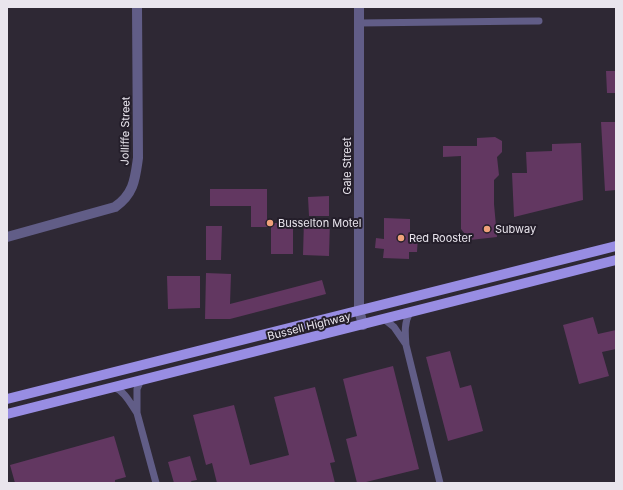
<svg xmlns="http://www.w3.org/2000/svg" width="623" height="490" viewBox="0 0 623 490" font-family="Inter,sans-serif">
<rect width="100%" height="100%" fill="#2e2834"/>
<!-- building -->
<path fill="#623761" d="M606,71H616V93H607Z
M601,122H616V190L605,191Z
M495,137L502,141V152L497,157L499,175L494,180V204L497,237L470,240L461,229V156L443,157V146H477V138Z
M581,143L583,200L514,217L512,173H527L526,152L552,151V144Z
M210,189H267V227H251V206H210Z
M329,196V216H309L308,197Z
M384,218L410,219V236H418L417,252H409V259L383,258L384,249L375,248L376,238L384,239Z
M304,220H330L329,256L303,255Z
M271,223H293V254H271Z
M206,226H222L221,260H206Z
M206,273L231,274L230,304L322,280L326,294L230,319H205Z
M167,276H200V308L168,309Z
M593,317L598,334L616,330V349L602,352L609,376L579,384L563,325Z
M450,351L460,388L471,385L483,431L448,441L426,357Z
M393,366L419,469L362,483H357L346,439L357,436L343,379Z
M315,387L335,462L330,463L335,483H224V482L217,483L212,463L206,465L193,415L234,405L250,465L289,455L274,397Z
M114,436L126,477L115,480V483H15L10,465Z
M190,456L197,480L191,481L192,483H174L168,462Z"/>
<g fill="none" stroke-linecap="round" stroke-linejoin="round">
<!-- lane -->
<path stroke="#615d87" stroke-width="7" d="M359,23L539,21
M410,312C404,323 405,333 406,345L440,483
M384,319L394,327L405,343
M141,380L137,389V413L156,483
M113,387C125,391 130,403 137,413"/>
<!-- street -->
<path stroke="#615d87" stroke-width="10" d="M359,7V310L363,325
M7,237L115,207C134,194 135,179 138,158L137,7"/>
<!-- primary -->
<path stroke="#988de3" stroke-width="10" d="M7,399L616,246
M7,414L616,260"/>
</g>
<!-- markers -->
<g fill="#f0a27a" stroke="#241e2a" stroke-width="1.5">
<circle cx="270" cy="223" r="4"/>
<circle cx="487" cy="229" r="4"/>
<circle cx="401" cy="238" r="4"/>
</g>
<g text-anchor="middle" stroke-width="4" stroke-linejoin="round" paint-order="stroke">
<!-- street labels -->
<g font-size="11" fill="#e9e5ed" stroke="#241e2a">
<text transform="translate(125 131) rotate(-89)" y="4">Jolliffe Street</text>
<text transform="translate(347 166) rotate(-90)" y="4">Gale Street</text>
<text transform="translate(309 326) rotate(-14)" y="4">Bussell Highway</text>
</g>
<!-- poi labels -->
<g font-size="11" fill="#e9e5ed" stroke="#241e2a" text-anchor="start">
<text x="278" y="227">Busselton Motel</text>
<text x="495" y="233">Subway</text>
<text x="409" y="242">Red Rooster</text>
</g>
</g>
<!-- border -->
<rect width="623" height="490" fill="none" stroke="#e9e5ed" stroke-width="16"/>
</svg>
